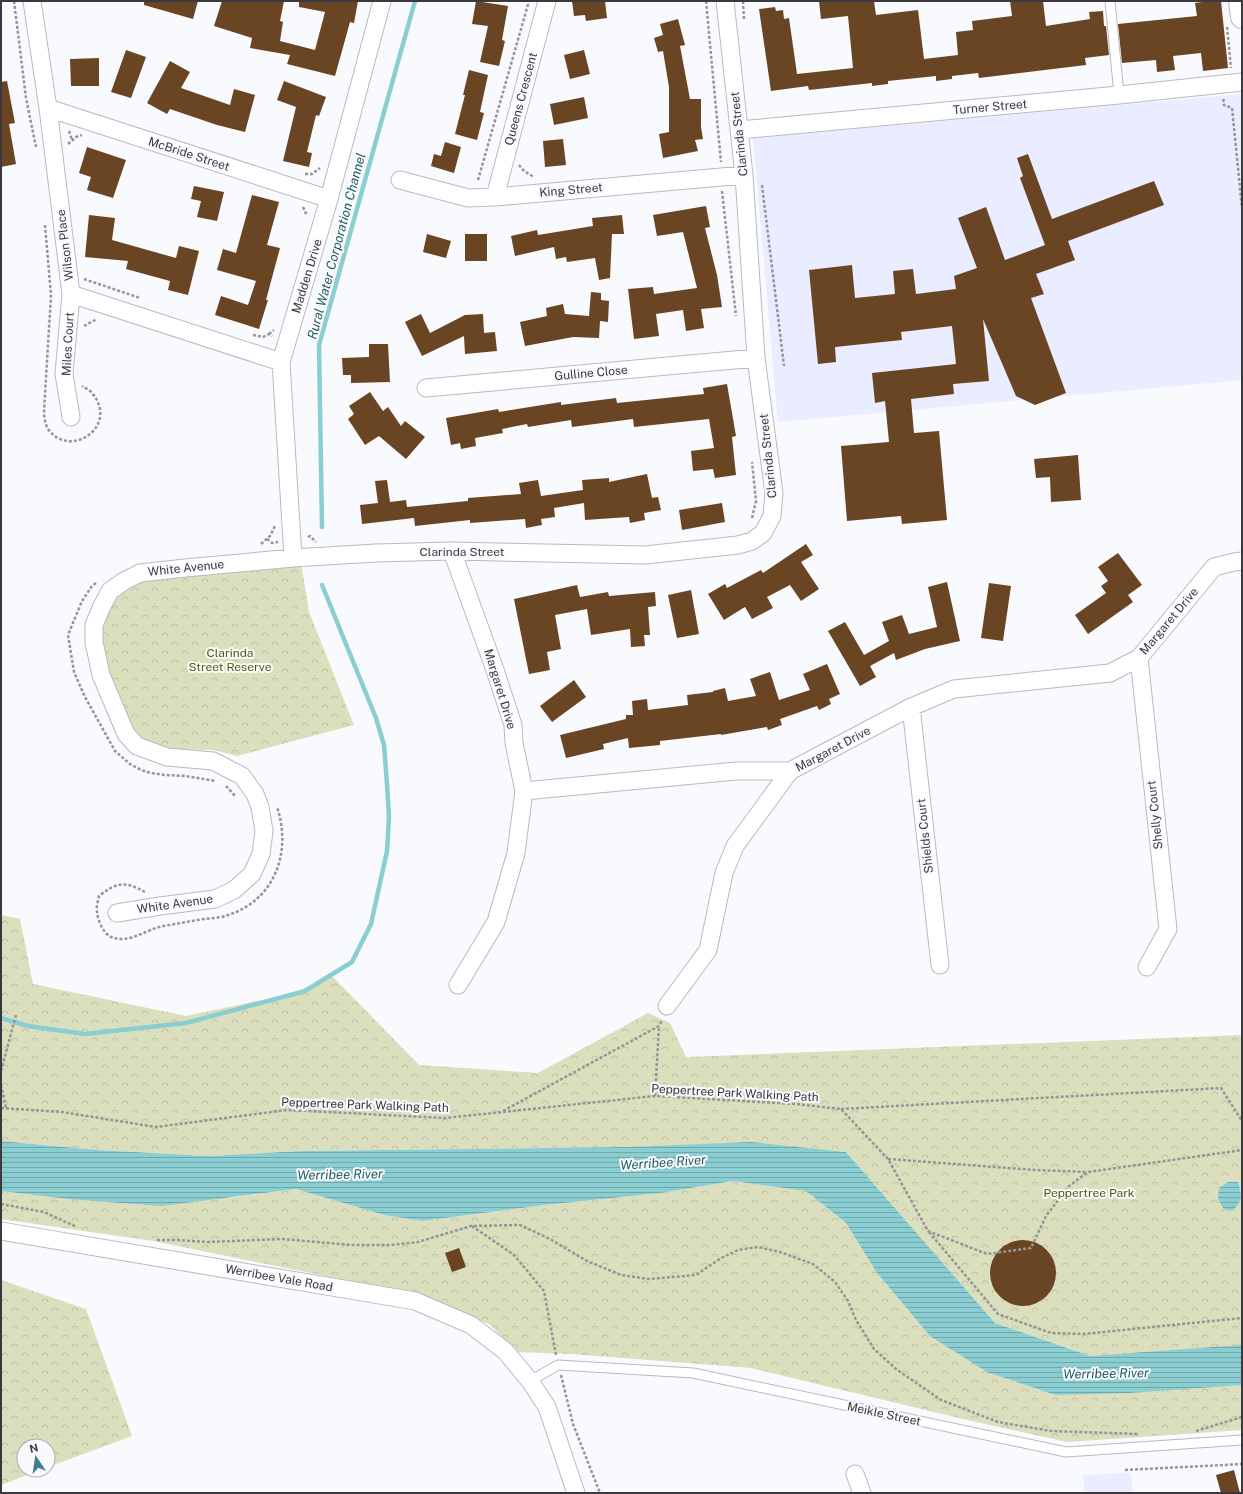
<svg xmlns="http://www.w3.org/2000/svg" width="1243" height="1494" viewBox="0 0 1243 1494" font-family="'Public Sans',sans-serif">
<defs>
<pattern id="forest-crowns" width="20" height="18" patternUnits="userSpaceOnUse"><rect width="20" height="18" fill="#dbdfbd"/><path d="M2 6a3 3 0 1 1 6 0M12 15a3 3 0 1 1 6 0" fill="none" stroke="#bdc0a4"/></pattern>
<pattern id="water-rules" width="6" height="5" patternUnits="userSpaceOnUse"><rect width="6" height="5" fill="#8aced1"/><path d="M0 2.5h6" fill="none" stroke="#72a8ab"/></pattern>
</defs>
<rect width="100%" height="100%" fill="#f9fafe"/>
<!-- built -->
<path fill="#eaecff" d="M1242,94V380L778,422L753,138Z
M1131,1473L1133,1493H1085L1083,1475Z"/>
<!-- forest -->
<path fill="url(#forest-crowns)" d="M301,562L309,612L354,725L237,756L214,750L167,749L142,740L132,729L108,673L99,628L116,597L142,577Z
M1,915L20,919L33,984L186,1016L305,991L331,975L419,1065L538,1073L648,1013L670,1023L686,1057L1242,1035V1347L1090,1356L995,1323L846,1152L744,1143L626,1147L302,1151L209,1156L97,1150L1,1141Z
M733,1181L806,1191L846,1223L877,1273L930,1336L1242,1385V1430L1067,1442L963,1419L751,1368L571,1354L518,1352L489,1324L409,1293L153,1241L1,1219V1191L68,1199L227,1198L296,1189L384,1215L422,1221L545,1205L661,1193Z
M1,1280L86,1309L132,1436L48,1467V1446H24V1470H40L1,1485Z"/>
<!-- water -->
<path fill="url(#water-rules)" d="M1,1141L97,1150L209,1156L302,1151L626,1147L751,1142L846,1152L995,1323L1090,1356L1242,1345V1385L1129,1393L1056,1395L987,1372L930,1336L877,1273L846,1223L806,1191L733,1181L661,1193L545,1205L422,1221L384,1215L296,1189L161,1206L68,1199L1,1191Z
M1228,1182H1238C1242,1196 1243,1201 1232,1211L1223,1208L1218,1199L1219,1188Z"/>
<g fill="none" stroke-linecap="round" stroke-linejoin="round">
<!-- stream -->
<path stroke="#8aced1" stroke-width="4.5" d="M322,527L319,345L415,1
M1,1018L28,1026L85,1034L186,1023L305,991L352,962L371,924L387,851L389,817L387,784L384,745L376,718L322,585"/>
</g>
<!-- building -->
<path fill="#694524" d="M144,1H198L193,19L144,5Z
M222,1H284L280,21L283,22L280,41L315,50L325,12L299,7V1H358L354,23L350,22L335,76L287,64L290,55L250,48L252,38L214,26Z
M476,1L508,6L502,40L505,41L499,66L480,62L488,26L472,24Z
M572,1H605L607,18L586,21L585,15L574,16Z
M819,1H874L876,15L918,10L924,59L958,55L956,32L973,30L972,21L1012,16L1010,1H1043L1046,26L1090,19L1089,12L1103,11L1104,26H1106L1109,55L1085,58L1086,65L979,78L978,73L952,76V79L936,81V76L888,81V84L872,86V83L809,90L808,86L771,91L759,9L775,7L776,11L783,10L784,19L789,18L797,74L853,68L848,16L821,19Z
M1210,1H1221L1228,68L1203,71L1201,53L1173,56L1175,70L1157,72L1156,60L1122,63L1118,24L1197,16L1195,3Z
M678,19L685,45L680,46L690,99H701V127L703,139L695,140L698,151L663,158L659,134L669,132V87L663,51L658,52L654,38L663,35L660,24Z
M126,50L146,57L131,98L111,92Z
M584,50L590,74L570,79L564,55Z
M99,58V86H71L70,59Z
M170,61L190,72L181,88L230,105L234,89L255,95L245,132L217,125L170,109L167,114L147,103Z
M469,70L488,75L480,112L484,113L477,140L455,134L465,95H463Z
M7,81L15,123L9,124L16,164L1,167V82Z
M284,81L326,97L319,116L316,115L307,152L312,153L309,167L283,161L296,107L277,100Z
M584,97L588,118L554,125L550,104Z
M563,139L566,165L545,167L543,141Z
M445,142L461,147L454,173L431,166L434,154L441,156Z
M87,147L126,160L113,198L87,190L91,177L79,173Z
M1028,154L1052,219L1154,181L1164,205L1068,241L1075,260L1036,274L1044,294L1031,298L1066,393L1035,405L1016,396L983,319L989,381L953,384L954,394L911,399L914,433L939,431L947,520L902,524L901,516L847,521L841,446L889,442L885,401L875,403L872,373L956,364L952,326L901,332L902,340L835,347L836,362L818,364L809,270L852,265L855,298L895,294L893,271L913,269L916,294L956,289L954,276L977,268L958,218L986,207L1005,260L1045,245L1020,178L1023,176L1017,158Z
M194,186L224,192L217,221L197,217L201,201L191,199Z
M252,195L279,202L267,245L280,248L266,300H268L259,329L215,315L221,296L248,305L256,281L217,270L223,249L236,253Z
M706,206L710,227L705,228L717,275L722,307L701,309L704,328L686,331L683,310L656,314L659,336L634,339L628,289L653,287L654,294L697,288L683,232L657,236L653,215Z
M89,215L115,218L112,240L176,258L179,246L199,251L188,295L168,290L170,281L126,269L128,261L85,257Z
M622,215L624,234H612L610,278L599,280L595,258L567,262L566,257L556,259L554,247L515,256L511,236L537,230L538,235L593,226L592,218Z
M427,234L451,241L446,258L423,252Z
M465,234H487V261H465Z
M591,292L601,293V300L609,301L608,322L600,321L599,338L573,337L525,346L520,322L547,316L546,308L563,304L565,314L589,316Z
M421,314L430,333L465,315L483,314L484,333L495,332L497,351L465,354L464,336L422,356L405,322Z
M369,344H388L390,382L351,383V375H343L342,358L369,357Z
M727,384L736,436L732,437L736,475L715,478L713,469L693,471L691,451L714,448L709,419L634,427L633,419L572,427L571,420L528,427L527,424L502,429L503,433L475,438L476,446L461,449L460,443L451,445L446,418L498,409L499,412L561,402V405L616,398L617,403L704,394L703,388Z
M370,392L383,411L388,407L401,426L405,421L425,437L406,459L379,436L365,445L348,419L354,414L349,406Z
M1078,455L1081,500L1051,502L1050,477L1036,478L1034,459Z
M647,474L652,498L658,497L661,510L644,513L645,520L630,523L629,517L585,520L584,503L554,508L555,517L541,519L542,525L526,528L525,519L470,523V520L415,526L414,518L362,524L360,505L378,503L375,481L387,480L390,502L406,500L407,507L468,501V498L521,494L519,483L538,480L541,496L583,490L582,480L609,478V482Z
M722,503L725,522L682,530L679,510Z
M806,544L813,555L801,562L819,589L801,601L790,585L767,597L773,608L752,619L745,607L724,620L708,594L725,584L727,588L761,570L763,573Z
M1118,553L1142,585L1128,595L1133,602L1088,634L1075,615L1106,593L1101,586L1108,581L1098,567Z
M947,582L960,641L925,649L896,660L894,653L870,666L876,677L860,686L828,631L845,622L864,655L889,641L882,622L902,615L909,634L937,627L928,587Z
M989,583L1011,586L1003,641L981,638Z
M577,585L580,597L608,592L609,596L655,592L656,606L648,607L650,635H644L645,646L631,647L630,629L591,635L587,609L555,615L561,649L547,652L550,670L529,674L514,599Z
M691,590L699,634L677,638L668,595Z
M827,664L840,694L829,699L831,704L819,710L817,706L780,719L782,725L768,730L767,727L721,735V734L660,741V745L629,748L628,738L603,744L604,749L566,758L560,735L626,719V715H633L632,701L647,699L648,710L688,705L687,695L713,692V691L725,688L728,701L756,696L750,679L770,672L779,700L810,690L803,674Z
M574,680L586,697L552,722L540,706Z
M990 1273a33 33 0 1 1 66 0a33 33 0 1 1-66 0Z
M459,1248L466,1267L452,1272L445,1253Z
M1234,1470L1240,1493H1221L1216,1475Z"/>
<g fill="none" stroke-linecap="round" stroke-linejoin="round">
<defs>
<path id="lane" d="M1110,1L1119,95
M530,1381L558,1365L693,1373L1066,1452L1242,1440"/>
<path id="street" d="M32,1L48,108L71,294L64,374L71,417
M48,108L329,199
M739,130L1119,95L1242,82
M400,180L468,198L495,197L744,175
M495,197L547,1
M71,294L281,362
M426,388L756,358
M452,551L495,670L513,725L514,743L524,791L736,771H790L911,707L954,689L1110,673L1139,658L1214,567L1234,562L1242,561
M293,558L281,362L329,199L382,1
M1139,658L1168,929L1147,967
M911,707L940,965
M117,913L160,906L215,899L234,890L252,874L261,854L264,831L260,807L255,794L242,776L213,761L167,757L137,746L126,734L101,675L94,642V625L102,606L110,591L124,581L140,573L185,568L293,558L376,553L452,551L645,555L738,545L752,541L763,533L772,516L774,493L756,358L744,175L725,1
M458,985L496,922L516,853L524,791
M667,1006L708,950L724,873L735,846L790,771
M1,1231L415,1301L471,1325L505,1351L530,1381L547,1407L576,1493
M855,1474L862,1493"/>
<path id="secondary" d="M1240,1L1242,17"/>
</defs>
<!-- lane casing -->
<use href="#lane" stroke="#b8b9c4" stroke-width="11"/>
<!-- street casing -->
<use href="#street" stroke="#b8b9c4" stroke-width="19"/>
<!-- secondary casing -->
<use href="#secondary" stroke="#b8b9c4" stroke-width="24"/>
<!-- path -->
<path stroke="#949599" stroke-width="2.5" stroke-dasharray="3 2" stroke-linecap="butt" d="M14,1L26,98L36,147
M706,1L721,162
M743,1L744,20
M1227,27L1231,68
M1224,99L1223,102L1224,105L1232,108L1242,208
M69,131L72,140
M68,144L76,137L82,135
M519,165L524,171L534,177
M305,174H312L320,168
M478,180L529,1
M762,185L784,366
M722,191L736,316
M303,207L307,216
M45,225L51,295L44,411C44,417 45,424 48,429C70,460 120,426 92,393C90,390 85,388 82,386
M84,279L140,298
M84,326L97,319
M269,334L274,330
M253,335L263,337L269,334L272,336
M752,518L756,501L752,462
M308,537L310,536L316,542
M267,539L272,543L278,542
M261,544L270,536L275,526
M96,583L92,586L82,601L68,635L74,672L85,697L115,751L130,764L141,770L151,773L165,775L185,776L216,781
M226,786L236,797
M145,892C125,881 117,882 99,896C98,901 96,907 97,911C97,919 103,933 111,937C129,944 145,930 163,926C177,924 190,921 204,919C212,918 221,918 228,915C275,900 292,852 277,807
M1,1071L16,1015
M1,1085L6,1108
M655,1096L659,1027
M1,1108L62,1112L156,1127L287,1110L445,1118L655,1096L796,1104L841,1109L888,1159L928,1231L987,1254L1031,1248L1046,1216L1069,1186L1088,1172L1242,1150
M841,1109L1221,1088L1242,1121
M503,1111L659,1026L662,1020
M888,1159L1035,1170L1087,1172
M1,1204L44,1212L77,1227
M472,1226L514,1255L544,1291L556,1355
M929,1232L998,1314L1051,1333L1084,1334L1242,1318
M157,1240H176L208,1242L282,1239L352,1245H391L418,1242L471,1226L520,1225L550,1239L587,1261L621,1275L649,1279L696,1275L721,1258L738,1250L758,1247L780,1252L813,1264L835,1282L848,1301L856,1320L874,1349L896,1369L941,1400L998,1422L1051,1431L1139,1434
M561,1375L573,1424L600,1493
M1196,1431L1242,1417
M1125,1470L1242,1464"/>
<!-- lane -->
<use href="#lane" stroke="#fff" stroke-width="9"/>
<!-- street -->
<use href="#street" stroke="#fff" stroke-width="17"/>
<!-- secondary -->
<use href="#secondary" stroke="#fff" stroke-width="22"/>
</g>
<g text-anchor="middle" stroke-width="4" stroke-linejoin="round" paint-order="stroke">
<!-- street labels -->
<g font-size="12" fill="#39393e" stroke="#f9fafe">
<text transform="translate(521 99) rotate(-75)" y="4">Queens Crescent</text>
<text transform="translate(990 107) rotate(-5)" y="4">Turner Street</text>
<text transform="translate(739 134) rotate(-96)" y="4">Clarinda Street</text>
<text transform="translate(189 154) rotate(18)" y="4">McBride Street</text>
<text transform="translate(571 190) rotate(-5)" y="4">King Street</text>
<text transform="translate(65 245) rotate(-97)" y="4">Wilson Place</text>
<text transform="translate(307 276) rotate(-73)" y="4">Madden Drive</text>
<text transform="translate(68 344) rotate(-87)" y="4">Miles Court</text>
<text transform="translate(591 373) rotate(-5)" y="4">Gulline Close</text>
<text transform="translate(768 456) rotate(-96)" y="4">Clarinda Street</text>
<text x="462" y="556">Clarinda Street</text>
<text transform="translate(186 568) rotate(-6)" y="4">White Avenue</text>
<text transform="translate(1169 621) rotate(-50)" y="4">Margaret Drive</text>
<text transform="translate(500 689) rotate(73)" y="4">Margaret Drive</text>
<text transform="translate(833 749) rotate(-28)" y="4">Margaret Drive</text>
<text transform="translate(1155 815) rotate(-96)" y="4">Shelly Court</text>
<text transform="translate(925 836) rotate(-96)" y="4">Shields Court</text>
<text transform="translate(175 904) rotate(-8)" y="4">White Avenue</text>
<text transform="translate(735 1093) rotate(3)" y="4">Peppertree Park Walking Path</text>
<text transform="translate(365 1105) rotate(2)" y="4">Peppertree Park Walking Path</text>
<text transform="translate(279 1278) rotate(10)" y="4">Werribee Vale Road</text>
<text transform="translate(884 1414) rotate(12)" y="4">Meikle Street</text>
</g>
<!-- park labels -->
<g font-size="12" fill="#565a03" stroke="#f9fafe">
<text x="230" y="657">Clarinda<tspan x="230" dy="14">Street Reserve</tspan></text>
<text x="1089" y="1197">Peppertree Park</text>
</g>
<!-- water labels -->
<g font-size="13" font-style="italic" fill="#225b5e" stroke="#f9fafe">
<text transform="translate(336 246) rotate(-75)" y="5">Rural Water Corporation Channel</text>
<text transform="translate(663 1162) rotate(-4)" y="5">Werribee River</text>
<text transform="translate(340 1174) rotate(-1)" y="5">Werribee River</text>
<text transform="translate(1106 1373) rotate(-1)" y="5">Werribee River</text>
</g>
</g>
<!-- border -->
<rect width="1243" height="1494" fill="none" stroke="#39393e" stroke-width="4"/>
<!-- north arrow -->
<g transform="translate(36 1458) rotate(347)"><circle r="19" fill="#f9fafe" stroke="#acadb1"/>
<path d="M0-3L7 15L0 10L-7 15Z" fill="#3d7e90"/>
<text y="-6" font-size="11" font-weight="bold" text-anchor="middle" fill="#39393e">N</text>
</g>
</svg>
